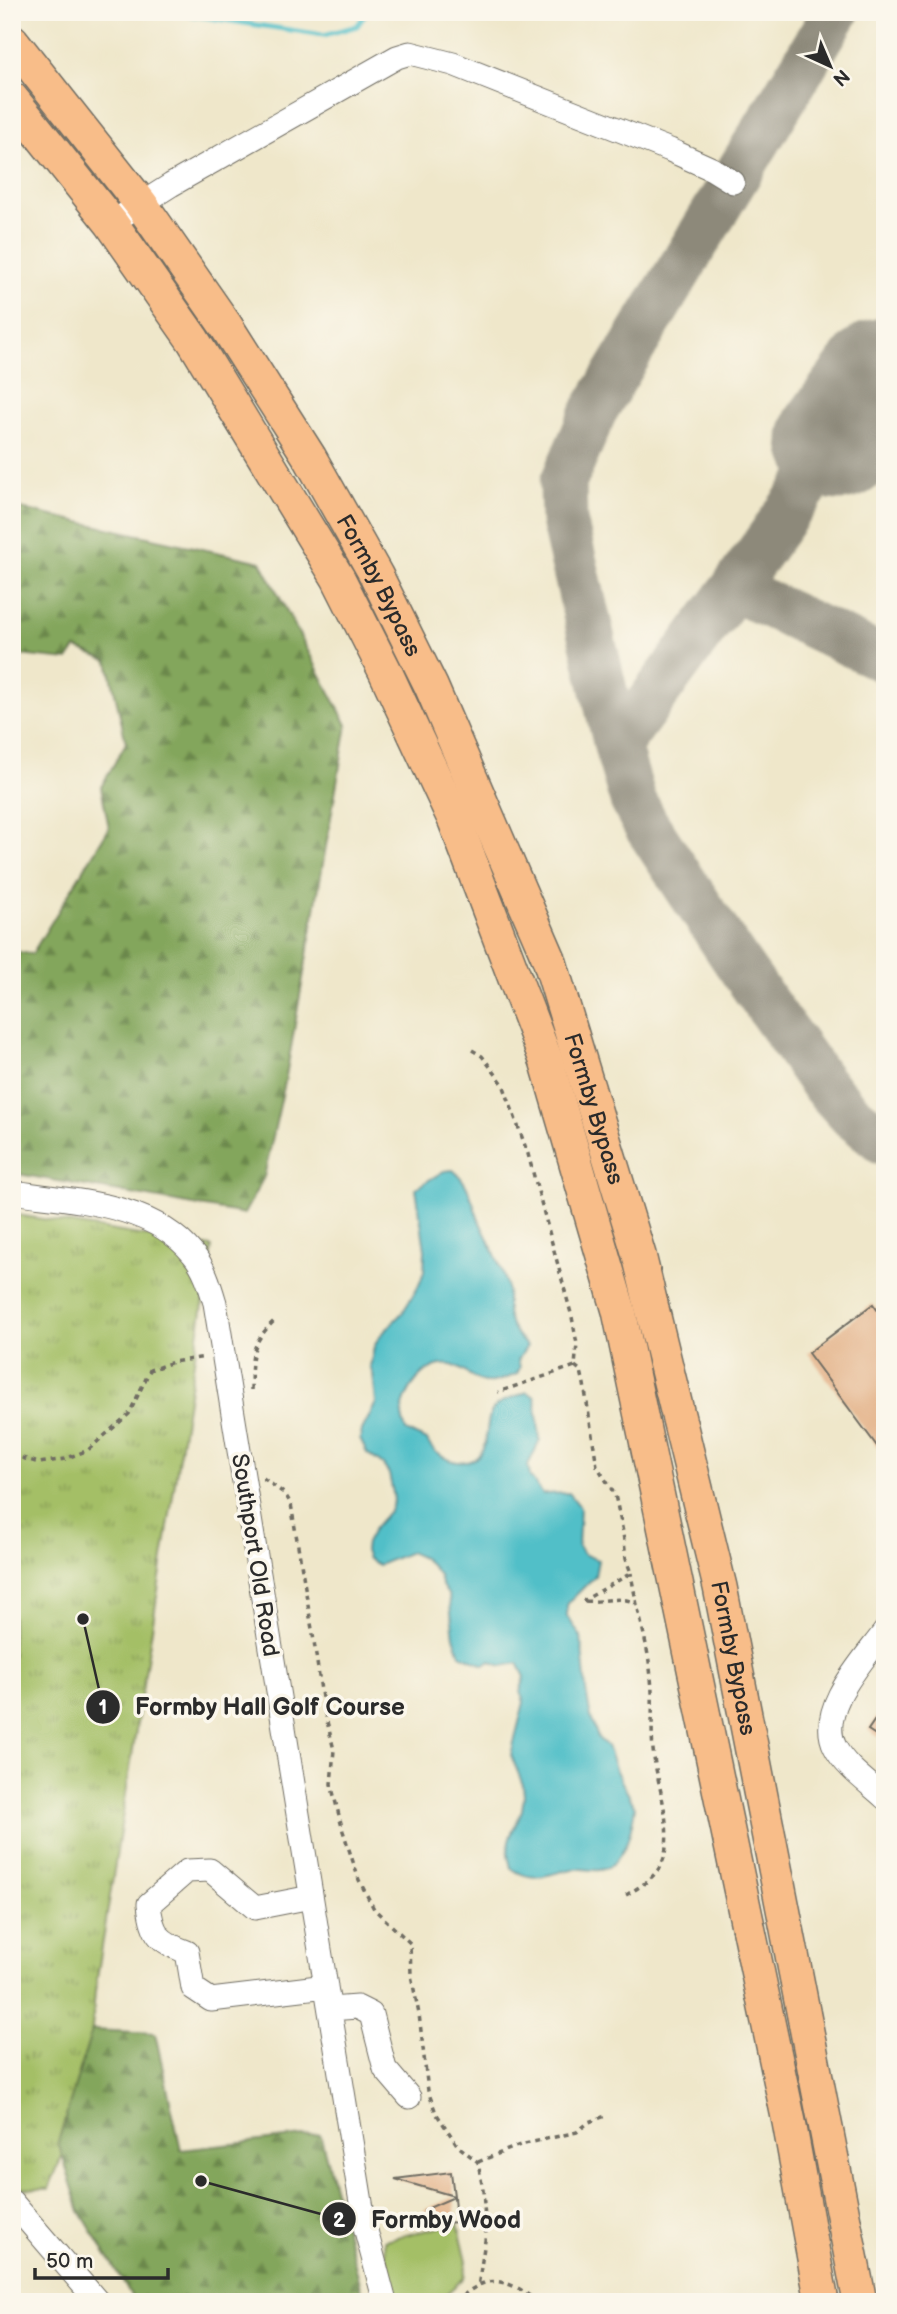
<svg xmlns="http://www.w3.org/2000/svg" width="897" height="2314" viewBox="0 0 897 2314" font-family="'Balsamiq Sans',sans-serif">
<defs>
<pattern id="grass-tufts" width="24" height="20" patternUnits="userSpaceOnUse" patternTransform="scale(1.75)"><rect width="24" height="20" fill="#a4bf66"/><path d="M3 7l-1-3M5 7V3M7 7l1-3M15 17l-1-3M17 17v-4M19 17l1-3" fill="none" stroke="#869b54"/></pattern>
<pattern id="forest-firs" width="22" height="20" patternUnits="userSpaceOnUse" patternTransform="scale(1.75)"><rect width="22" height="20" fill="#83a65b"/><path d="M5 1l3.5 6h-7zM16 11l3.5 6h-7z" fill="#6b874b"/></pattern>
</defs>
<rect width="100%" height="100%" fill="#fbf7ec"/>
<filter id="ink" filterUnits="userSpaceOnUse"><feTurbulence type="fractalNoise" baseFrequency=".0143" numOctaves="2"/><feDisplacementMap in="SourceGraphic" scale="14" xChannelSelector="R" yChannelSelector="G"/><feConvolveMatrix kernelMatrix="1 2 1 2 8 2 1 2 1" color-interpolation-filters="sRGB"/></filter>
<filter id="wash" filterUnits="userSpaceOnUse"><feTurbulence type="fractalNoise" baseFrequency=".00686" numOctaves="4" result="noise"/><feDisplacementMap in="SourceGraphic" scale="28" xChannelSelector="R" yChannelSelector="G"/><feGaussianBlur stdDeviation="1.57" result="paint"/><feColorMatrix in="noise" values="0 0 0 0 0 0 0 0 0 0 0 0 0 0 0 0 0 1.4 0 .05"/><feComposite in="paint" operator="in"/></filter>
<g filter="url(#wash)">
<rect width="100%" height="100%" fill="#efe7ca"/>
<!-- grass -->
<path fill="url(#grass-tufts)" stroke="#687548" stroke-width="2" d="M12,1214L212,1247L95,1991L87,2092L49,2189L12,2188Z"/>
<!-- forest -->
<path fill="url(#forest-firs)" stroke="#576843" stroke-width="2" d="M12,507L261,562L347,725L285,1082L264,1177L244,1214L12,1173V951L32,954L109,828L101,787L126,743L108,661L76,648L68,660L19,655L12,677Z
M92,2030L155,2033L181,2150L320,2134L365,2302H135L80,2211L58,2142Z"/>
<!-- green -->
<path fill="#a4bf66" stroke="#687548" stroke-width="2" d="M458,2223L467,2261L464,2278L437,2302H397L385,2258L384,2240Z"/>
<!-- water -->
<path fill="#51bfc8" stroke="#3e757a" stroke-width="2" d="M453,1170C472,1185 472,1207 482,1227C491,1245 500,1263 506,1282C509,1291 506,1300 507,1309C507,1323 517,1337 527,1346L518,1360L520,1367L517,1374C508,1377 496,1384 485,1382C473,1381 464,1368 451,1365C426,1360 402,1392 402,1415C402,1420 405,1426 406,1431L427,1440C434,1458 463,1470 478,1456C492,1442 482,1418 497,1405C505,1399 518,1396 527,1392L535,1397L540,1440L528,1465L530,1477L543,1494L569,1493L580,1507L578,1546L583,1554L598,1560L595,1576L570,1601L567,1605V1616L581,1637L586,1690L590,1714L598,1738L607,1746L616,1771L635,1807C632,1827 627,1854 610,1866C597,1875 586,1867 573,1869C548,1873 535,1885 511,1868L508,1855L509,1840L522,1810L524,1796L523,1785L511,1755L524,1702L520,1692L525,1677L518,1663L502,1666L490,1661L484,1665L460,1654L454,1637L449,1596L441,1584L439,1575L430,1564L423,1558L410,1552L379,1565L368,1559L365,1551L366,1543L374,1528L390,1510L394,1501L393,1493L389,1474L383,1465L367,1453L360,1439L362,1430L376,1403L373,1374L370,1367L374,1347L379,1337L403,1312L420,1283L424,1271L425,1250L416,1188L444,1171Z"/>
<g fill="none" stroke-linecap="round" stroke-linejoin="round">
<!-- stream -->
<path stroke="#51bfc8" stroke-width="5" d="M169,12L324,35L357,26L367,12"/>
<!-- taxiway -->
<path stroke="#8d897a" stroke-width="47" d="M836,12L594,411L563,483L564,520L617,746L633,800L646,825L736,961L822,1083L852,1116L885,1142
M734,588L885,660
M617,746L734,588L839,440"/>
<!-- runway -->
<path stroke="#8d897a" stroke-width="121" d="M839,440L885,378"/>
</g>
<g id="blocks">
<!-- building -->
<path fill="#e5b790" d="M873,1304L878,1311L885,1305V1457L808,1353Z
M885,1705V1741L868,1730Z
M451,2172L454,2196L395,2179Z
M454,2197L456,2222L428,2225L424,2210Z"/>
</g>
</g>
<g filter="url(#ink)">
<use href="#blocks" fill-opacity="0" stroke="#706d63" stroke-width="2"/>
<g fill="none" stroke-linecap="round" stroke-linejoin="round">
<defs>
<path id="minor" d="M111,223L171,185L397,57L410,53L453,64L670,150L712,169L733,182
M12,1192C73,1201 151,1202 193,1254C205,1268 210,1286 215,1303L365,2227L385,2302
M885,1631C864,1660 816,1709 835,1747C845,1767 869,1783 885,1798
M311,1897L255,1908L210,1870L187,1871L149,1904C152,1934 159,1942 187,1952L193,1988L211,2000L326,1986
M330,2009L357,2007L371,2014L385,2069L409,2097
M12,2202L98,2302"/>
<g id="highway">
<path id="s1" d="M12,41L141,204L226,326L310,458L376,575L431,686L549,959L639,1255L720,1587L860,2302"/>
<path d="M12,99L111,223L193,340L338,578L385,671L455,821L546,1060L619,1311L789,2122L822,2302"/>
</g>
</defs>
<!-- minor casing -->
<use href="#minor" stroke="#706d63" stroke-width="25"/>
<!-- highway casing -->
<use href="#highway" stroke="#706d63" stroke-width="36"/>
<!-- path -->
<path stroke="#706d63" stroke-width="3.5" stroke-dasharray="5 5" stroke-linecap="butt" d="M472,1050L482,1056L503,1084L528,1154L572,1317L577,1344L575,1366L498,1392
M575,1366L581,1371L584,1384L597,1466L615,1495L623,1532L626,1559L631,1573L583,1601
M251,1390C252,1356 249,1345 276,1319
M12,1455L39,1463L65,1459L88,1450L129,1414L150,1370L173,1362L205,1357
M263,1478L285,1494L291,1504L314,1641L323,1705L334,1750L331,1784L343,1831L359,1880L374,1909L410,1943L411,1975L419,2014L428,2091L436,2113L458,2146L478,2162L483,2190L486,2234L478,2287
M585,1601C603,1603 619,1595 635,1603
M626,1895C642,1886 661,1874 665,1854C671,1822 659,1789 654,1758C650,1731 654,1705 651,1678C648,1642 636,1608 631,1573
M478,2162L520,2145L577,2132L589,2122L608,2115
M455,2302C463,2295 475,2286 484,2283C499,2277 526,2289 535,2302"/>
<!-- minor -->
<use href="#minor" stroke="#fff" stroke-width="23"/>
<!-- highway -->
<use href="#highway" stroke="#f8bd89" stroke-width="33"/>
</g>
</g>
<g text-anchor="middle" stroke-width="7" stroke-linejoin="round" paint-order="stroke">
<!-- street labels -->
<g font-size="23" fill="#2b2b2b" stroke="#fbf7ec">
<text dy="8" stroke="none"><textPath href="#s1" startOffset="658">Formby Bypass</textPath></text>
<text dy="8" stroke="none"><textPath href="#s1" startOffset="1225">Formby Bypass</textPath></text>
<text transform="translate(256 1555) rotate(81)" y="8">Southport Old Road</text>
<text dy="8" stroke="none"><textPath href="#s1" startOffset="1792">Formby Bypass</textPath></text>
</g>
</g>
<!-- callouts -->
<path fill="none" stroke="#2b2b2b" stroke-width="2.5" d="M83 1619L103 1707M201 2181L339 2219"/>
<g fill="#2b2b2b" stroke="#fbf7ec" stroke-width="2.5">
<circle cx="83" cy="1619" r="7"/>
<circle cx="201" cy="2181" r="7"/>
<circle cx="103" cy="1707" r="18"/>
<circle cx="339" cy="2219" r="18"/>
</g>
<g font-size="21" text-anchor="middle" font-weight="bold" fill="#fff">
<text x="103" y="1714">1</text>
<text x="339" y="2227">2</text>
</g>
<g font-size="24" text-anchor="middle" font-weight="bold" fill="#2b2b2b" stroke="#fbf7ec" stroke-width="7" stroke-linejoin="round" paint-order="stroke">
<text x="270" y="1715">Formby Hall Golf Course</text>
<text x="446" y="2228">Formby Wood</text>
</g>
<!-- margin -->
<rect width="897" height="2314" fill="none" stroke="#fbf7ec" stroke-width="42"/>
<!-- north arrow -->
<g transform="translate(830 66) rotate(136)" stroke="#fbf7ec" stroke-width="5" paint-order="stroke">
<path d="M0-5L12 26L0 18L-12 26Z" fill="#2b2b2b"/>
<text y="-10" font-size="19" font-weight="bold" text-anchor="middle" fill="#2b2b2b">N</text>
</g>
<!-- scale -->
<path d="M35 2268v10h133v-10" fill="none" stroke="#2b2b2b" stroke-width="3.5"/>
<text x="46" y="2268" font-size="21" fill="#2b2b2b" stroke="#fbf7ec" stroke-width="5" paint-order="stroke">50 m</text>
</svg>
